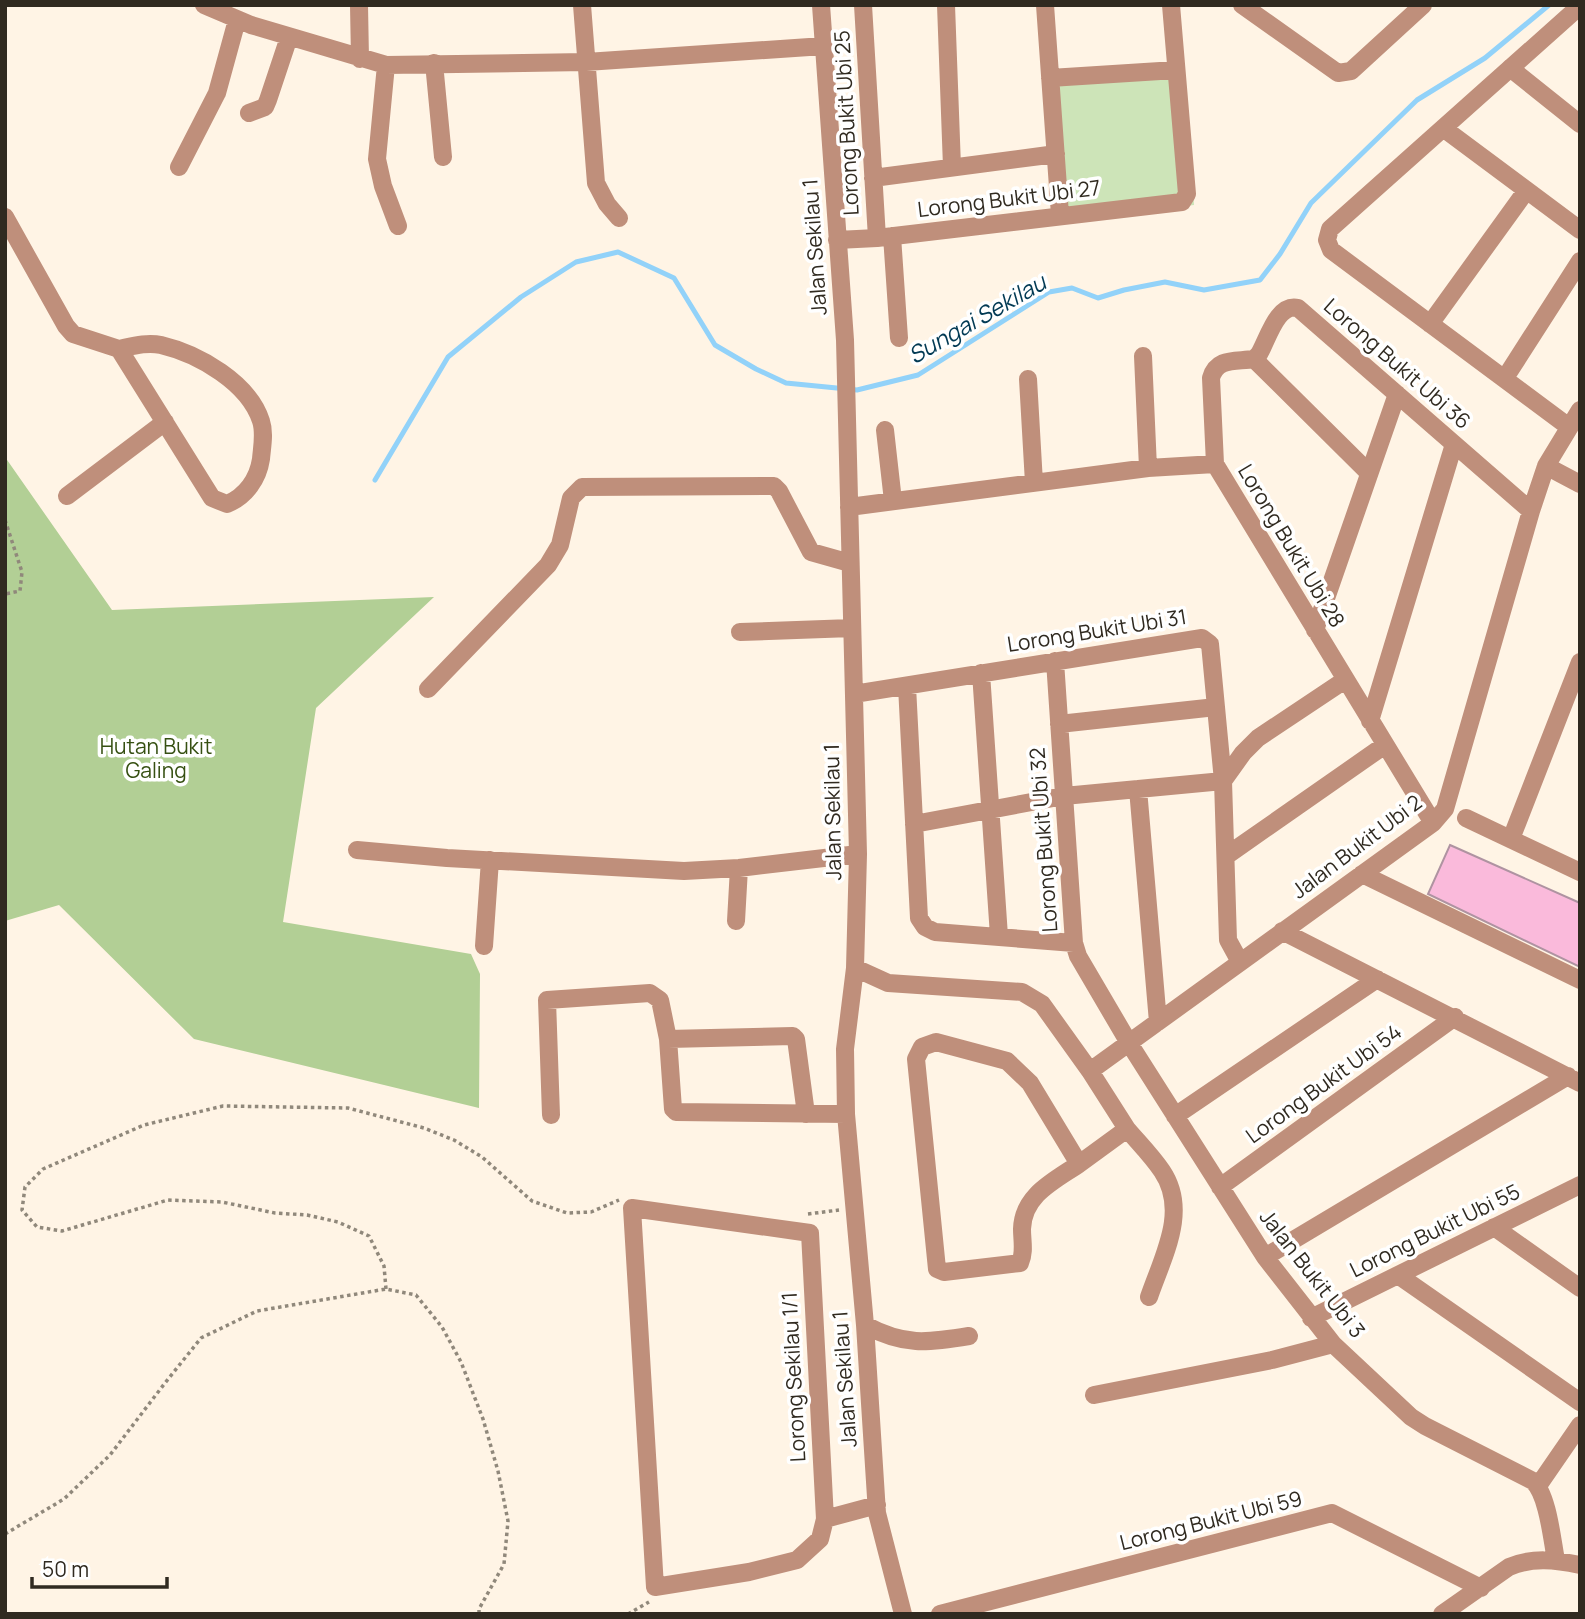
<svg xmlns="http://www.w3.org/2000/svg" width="1585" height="1619" viewBox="0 0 1585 1619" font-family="Manrope,sans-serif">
<rect width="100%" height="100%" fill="#fff4e5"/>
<!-- green -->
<path fill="#cde4b8" d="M1185,76L1194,205L1068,221L1058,85Z"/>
<!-- forest -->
<path fill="#b2cf95" d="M5,457L112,610L434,597L316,708L283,922L471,954L480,974L479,1108L194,1039L59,905L5,921Z"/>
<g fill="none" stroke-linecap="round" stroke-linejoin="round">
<!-- stream -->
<path stroke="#92d2f9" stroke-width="5" d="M375,480L448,357L521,297L576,262L618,252L674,278L715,345L756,369L786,383L857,390L918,375L1049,292L1072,288L1098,298L1124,290L1165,282L1204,290L1260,280L1280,254L1311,203L1417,100L1485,58L1549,5"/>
</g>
<!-- building -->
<path fill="#fabadb" stroke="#af93a1" stroke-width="2" d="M1450,845L1580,903V967L1428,894Z"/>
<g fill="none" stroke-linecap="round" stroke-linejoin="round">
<!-- path -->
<path stroke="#90887b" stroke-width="3.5" stroke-dasharray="3.5 3.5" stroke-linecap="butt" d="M5,520L22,572L20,591L5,594
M808,1214L839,1210
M386,1289L384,1266L369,1236L338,1222L307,1215L275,1213L222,1202L168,1200L62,1231L37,1227L22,1210L25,1187L43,1169L144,1125L223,1106L348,1108L424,1128L454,1140L482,1157L532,1201L567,1213L591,1212L619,1200
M5,1534L64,1499L110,1455L165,1383L201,1338L257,1311L386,1289L416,1295L442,1327L461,1362L483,1419L498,1471L508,1521L504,1564L479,1609V1614
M628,1614L649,1602"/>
<!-- minor -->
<path stroke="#bf8f7b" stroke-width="18" d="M204,5L251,25L386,65L586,62L824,46
M359,5L360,59
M582,5L596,183L607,204L619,218
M821,5L845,340L858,854L855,968L845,1049L846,1114L865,1325L877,1513L903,1614
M863,5L877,238
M946,5L952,167
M1045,5L1060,215
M1242,5L1338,73L1351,71L1423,5
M434,63L443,157
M386,65L377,159L383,186L398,226
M1510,68L1580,124
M1050,78L1176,70
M249,113L265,107L268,100L289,37
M1443,128L1580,230
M179,167L217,93L237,20
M873,178L1056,154
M5,217L66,326L73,334L119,349L212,498L227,504C246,496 258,479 261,459C262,447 265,433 261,421C249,383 199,354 161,345C147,342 133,346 119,349
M892,236L899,338
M837,240L877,238L1182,202L1187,194L1171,5
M1430,324L1526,191
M1143,356L1148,468
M1254,359L1369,473
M1505,378L1580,261
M1028,379L1034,483
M1569,427L1331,250L1327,240L1330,229L1580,6
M885,430L893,501
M1546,466L1580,484
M67,496L165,422
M849,507L1148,468L1215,464
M1315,630L1397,394
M740,632L852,628
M1055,661L1074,943L1078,956L1129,1043L1265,1257L1333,1344L1411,1417L1425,1426L1533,1481C1548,1495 1552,1540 1556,1560
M981,673L999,936
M907,686L919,918L925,927L935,932L1074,943
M428,689L548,565L560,545L571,498L582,487L774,486L779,491L811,552L850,563
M854,694L1202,638L1210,644L1223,781L1228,940L1240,962
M1370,721L1454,444
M1059,724L1216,707
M1223,781L1243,753L1258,738L1345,680
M1138,789L1158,1022
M1466,818L1580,872
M1433,823L1215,464L1211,378C1217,357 1236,362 1254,359L1259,354C1268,339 1277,303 1298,308L1531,511
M914,824L1064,796L1223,781
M1511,839L1580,662
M357,850L447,858L684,871L739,868L858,854
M1226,856L1385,745
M1362,874L1580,980
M736,921L739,868
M1282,931L1580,1083
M484,946L490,860
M855,968L888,983L1022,992L1042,1004L1090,1071L1127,1129L1079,1164L1030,1083L1007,1061L936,1042L922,1047L916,1059L937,1269L944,1272L1020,1263C1025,1252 1022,1241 1022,1229C1023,1195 1054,1181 1079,1164
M668,1039L793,1036L796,1039L806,1114
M1090,1071L1433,823L1445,809L1531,511L1546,466L1580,410
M551,1115L547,1000L650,993L660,1000L668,1039L673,1109L676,1112L846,1114
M1175,1116L1377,979
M1127,1129C1138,1142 1152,1156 1162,1171C1189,1211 1163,1256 1149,1297
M1220,1187L1455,1017
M632,1208L810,1233L825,1519L820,1539L797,1560L749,1572L655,1587Z
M1494,1227L1580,1288
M1265,1257L1568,1076
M1398,1275L1580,1402
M1311,1318L1580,1185
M865,1325C904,1346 927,1343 969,1336
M1094,1395L1272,1360L1333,1344
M1538,1486L1580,1425
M825,1519L877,1505
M940,1614L1332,1513L1481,1588
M1442,1614L1509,1567C1532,1557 1556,1560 1580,1565"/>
</g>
<g text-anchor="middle" stroke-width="7" stroke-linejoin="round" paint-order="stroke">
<!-- street labels -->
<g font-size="21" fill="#302a20" stroke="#fff">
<text transform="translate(847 123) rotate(-93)" y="7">Lorong Bukit Ubi 25</text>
<text transform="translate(1009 199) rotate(-7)" y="7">Lorong Bukit Ubi 27</text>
<text transform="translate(815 247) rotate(-94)" y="7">Jalan Sekilau 1</text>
<text transform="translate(1397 364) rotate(41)" y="7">Lorong Bukit Ubi 36</text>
<text transform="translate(1291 546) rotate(59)" y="7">Lorong Bukit Ubi 28</text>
<text transform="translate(1097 631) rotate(-9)" y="7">Lorong Bukit Ubi 31</text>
<text transform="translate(833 812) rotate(-91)" y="7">Jalan Sekilau 1</text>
<text transform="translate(1044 840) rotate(-94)" y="7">Lorong Bukit Ubi 32</text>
<text transform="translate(1357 847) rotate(-37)" y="7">Jalan Bukit Ubi 2</text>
<text transform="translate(1324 1084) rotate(-36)" y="7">Lorong Bukit Ubi 54</text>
<text transform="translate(1435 1231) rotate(-26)" y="7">Lorong Bukit Ubi 55</text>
<text transform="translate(1312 1274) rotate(52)" y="7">Jalan Bukit Ubi 3</text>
<text transform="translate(794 1377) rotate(-93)" y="7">Lorong Sekilau 1/1</text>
<text transform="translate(845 1379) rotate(-94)" y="7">Jalan Sekilau 1</text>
<text transform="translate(1211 1521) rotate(-14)" y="7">Lorong Bukit Ubi 59</text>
</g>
<!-- park labels -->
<g font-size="21" fill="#365012" stroke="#fff">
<text x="156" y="754">Hutan Bukit<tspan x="156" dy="24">Galing</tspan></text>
</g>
<!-- water labels -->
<g font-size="23" font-style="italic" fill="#023a54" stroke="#fff">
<text transform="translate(977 319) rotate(-30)" y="8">Sungai Sekilau</text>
</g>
</g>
<!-- border -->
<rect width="1585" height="1619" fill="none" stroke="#302a20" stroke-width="14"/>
<!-- scale -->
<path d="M32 1577v10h135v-10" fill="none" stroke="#302a20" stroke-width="3.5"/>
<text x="42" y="1577" font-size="21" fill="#302a20" stroke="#ffffff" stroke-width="5" paint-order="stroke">50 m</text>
</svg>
